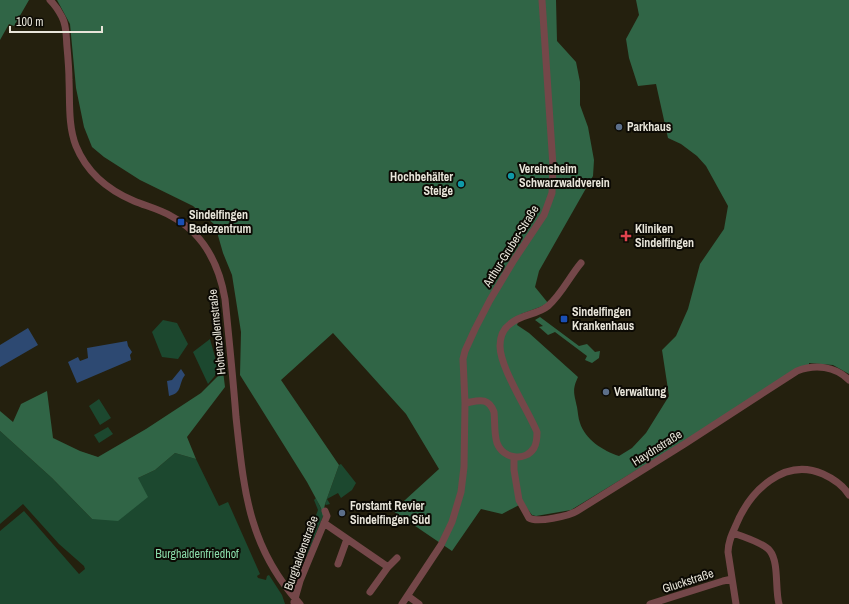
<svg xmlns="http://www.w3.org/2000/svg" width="849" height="604" viewBox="0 0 849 604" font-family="'Archivo Narrow',sans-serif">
<rect width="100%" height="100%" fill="#24200e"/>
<!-- green -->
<path fill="#1c482f" d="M163,320L177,323L188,344L178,359L162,357L152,332Z
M210,339L219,371L208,384L193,352Z
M99,399L111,418L100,425L89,406Z
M108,427L113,434L99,443L94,435Z
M0,431L52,478L92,519L138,478L155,470L175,453L196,459L219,506L228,502L260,574L257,576L258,578L266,580L267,576L269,575L282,595L285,604H0V531L24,511L79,574L85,569L84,566L59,544L23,504L0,524Z
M341,464L356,483L352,490L341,498L338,493L327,499L330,504L326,505L325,504L339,465Z
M316,498L322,511V519L300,572L295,571L318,510L314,500Z
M294,573L299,574L296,584L292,585L290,582Z"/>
<!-- forest -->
<path fill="#306546" d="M0,0H29L14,26L9,24L0,40Z
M57,0H556L557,41L576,62L580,82V105L588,127L594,160L593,176L539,271L535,287L548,303L540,307L521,314L517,325L529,333L578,377C572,390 574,393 577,407C578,412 578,418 580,423C585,439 603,451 619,456L632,448L646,433L669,396L662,350L676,336L688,309L700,264L724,229L728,206L706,166L697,156L681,144L668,138L656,84L638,86L629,58L626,39L639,15L636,0H849V374L833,365L809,363V365L571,510L536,516L532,515L523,503L502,514L481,509L452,551L393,511L439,469L406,414L333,333L281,380L339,465L325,504L322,519V511L320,506L307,482L240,375L241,332L232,275L223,253L215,225L193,206L140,180L104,157L92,147L84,127L76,88L70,24Z
M540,317L579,346L587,344L595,352L600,351L599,358L592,363L585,360L587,356L555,332L548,335L539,327L543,326L535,320Z
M223,371L225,387L187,437L196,459L175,453L155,470L138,478L148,497L118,521L92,519L52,478L0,431V411L13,422L21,404L47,391L53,438L80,451L98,457L146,429L201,393Z"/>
<!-- water -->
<path fill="#2d4972" d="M28,328L38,345L0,367V345Z
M127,341L128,346L132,352L130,355L131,360L77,383L68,362L78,357L80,361L88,358L87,348Z
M181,369L185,375C178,384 183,393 169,396L167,381L172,380Z"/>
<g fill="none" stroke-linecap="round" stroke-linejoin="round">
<!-- minor -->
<path stroke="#744749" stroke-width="7" d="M50,0C55,5 59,11 62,17C67,26 66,37 67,47C68,58 69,69 69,80C70,102 68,126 76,146C87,173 108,190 134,201C146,206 159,209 171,216C203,233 219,264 225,299C229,338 233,378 236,417C244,490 248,547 300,604
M465,403C478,401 488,396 494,412C495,421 494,434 497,443C503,459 525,462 534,448C537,443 537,438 537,432C528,410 500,368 500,346C500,338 503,329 510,324C521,314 537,315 548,306C561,295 570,276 581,263
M514,458V470L519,500L529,518C537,523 569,516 577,511L686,443L797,371C815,364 835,366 849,380
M324,523L388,567
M733,533C742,536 764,543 770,551C779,562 775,590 779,604
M338,564L347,539
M370,592L388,567L397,558
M408,596L419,604
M294,602L300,581L327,516L325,511
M402,604L441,545L452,522L461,492L464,467L465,403L463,359L465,351L475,329L490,300L514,260L544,215L552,193L553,166L542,0
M650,604L723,581L732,579
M736,604L728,552C728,542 732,534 736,525C750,491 784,457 823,474C834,479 843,485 849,495"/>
</g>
<!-- markers -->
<g fill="#5c6f8a" stroke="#0c0a04" stroke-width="1.5">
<circle cx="619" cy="127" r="4"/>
<circle cx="606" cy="392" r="4"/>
<circle cx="342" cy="513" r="4"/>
</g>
<g fill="#0f9aa8" stroke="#0c0a04" stroke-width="1.5">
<circle cx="511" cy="176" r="4"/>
<circle cx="461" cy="184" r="4"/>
</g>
<g fill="#1a4fb4" stroke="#0c0a04" stroke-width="1.5">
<rect x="177" y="218" width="8" height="8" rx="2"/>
<rect x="560" y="315" width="8" height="8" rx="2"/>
</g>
<path fill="#e0444e" stroke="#0c0a04" stroke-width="1.5" d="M624 230h4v4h4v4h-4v4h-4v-4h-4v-4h4z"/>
<g text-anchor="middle" stroke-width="4" stroke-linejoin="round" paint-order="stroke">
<!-- poi labels -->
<g font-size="12" font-weight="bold" fill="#e8e5da" stroke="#0c0a04" text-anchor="start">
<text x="627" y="131">Parkhaus</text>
<text x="519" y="173">Vereinsheim<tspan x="519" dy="14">Schwarzwaldverein</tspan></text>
<text x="453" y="181" text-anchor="end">Hochbehälter<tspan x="453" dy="14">Steige</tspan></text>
<text x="189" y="219">Sindelfingen<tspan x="189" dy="14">Badezentrum</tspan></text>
<text x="635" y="233">Kliniken<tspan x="635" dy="14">Sindelfingen</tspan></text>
<text x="572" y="316">Sindelfingen<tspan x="572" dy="14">Krankenhaus</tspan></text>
<text x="614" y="396">Verwaltung</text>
<text x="350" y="510">Forstamt Revier<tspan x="350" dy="14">Sindelfingen Süd</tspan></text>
</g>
<!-- street labels -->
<g font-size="12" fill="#e8e5da" stroke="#0c0a04">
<text transform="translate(511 246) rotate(-58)" y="4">Arthur-Gruber-Straße</text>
<text transform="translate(217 332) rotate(-96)" y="4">Hohenzollernstraße</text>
<text transform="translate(657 448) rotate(-32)" y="4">Haydnstraße</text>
<text transform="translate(301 553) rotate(-70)" y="4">Burghaldenstraße</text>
<text transform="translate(688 581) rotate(-18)" y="4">Gluckstraße</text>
</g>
<!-- park labels -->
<g font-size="12" fill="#89daa8" stroke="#0c0a04">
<text x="197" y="558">Burghaldenfriedhof</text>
</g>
</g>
<!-- scale -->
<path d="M10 26v6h92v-6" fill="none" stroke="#e8e5da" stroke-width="2"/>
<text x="16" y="26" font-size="12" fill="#e8e5da" stroke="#0c0a04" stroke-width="3" paint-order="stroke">100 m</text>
</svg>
